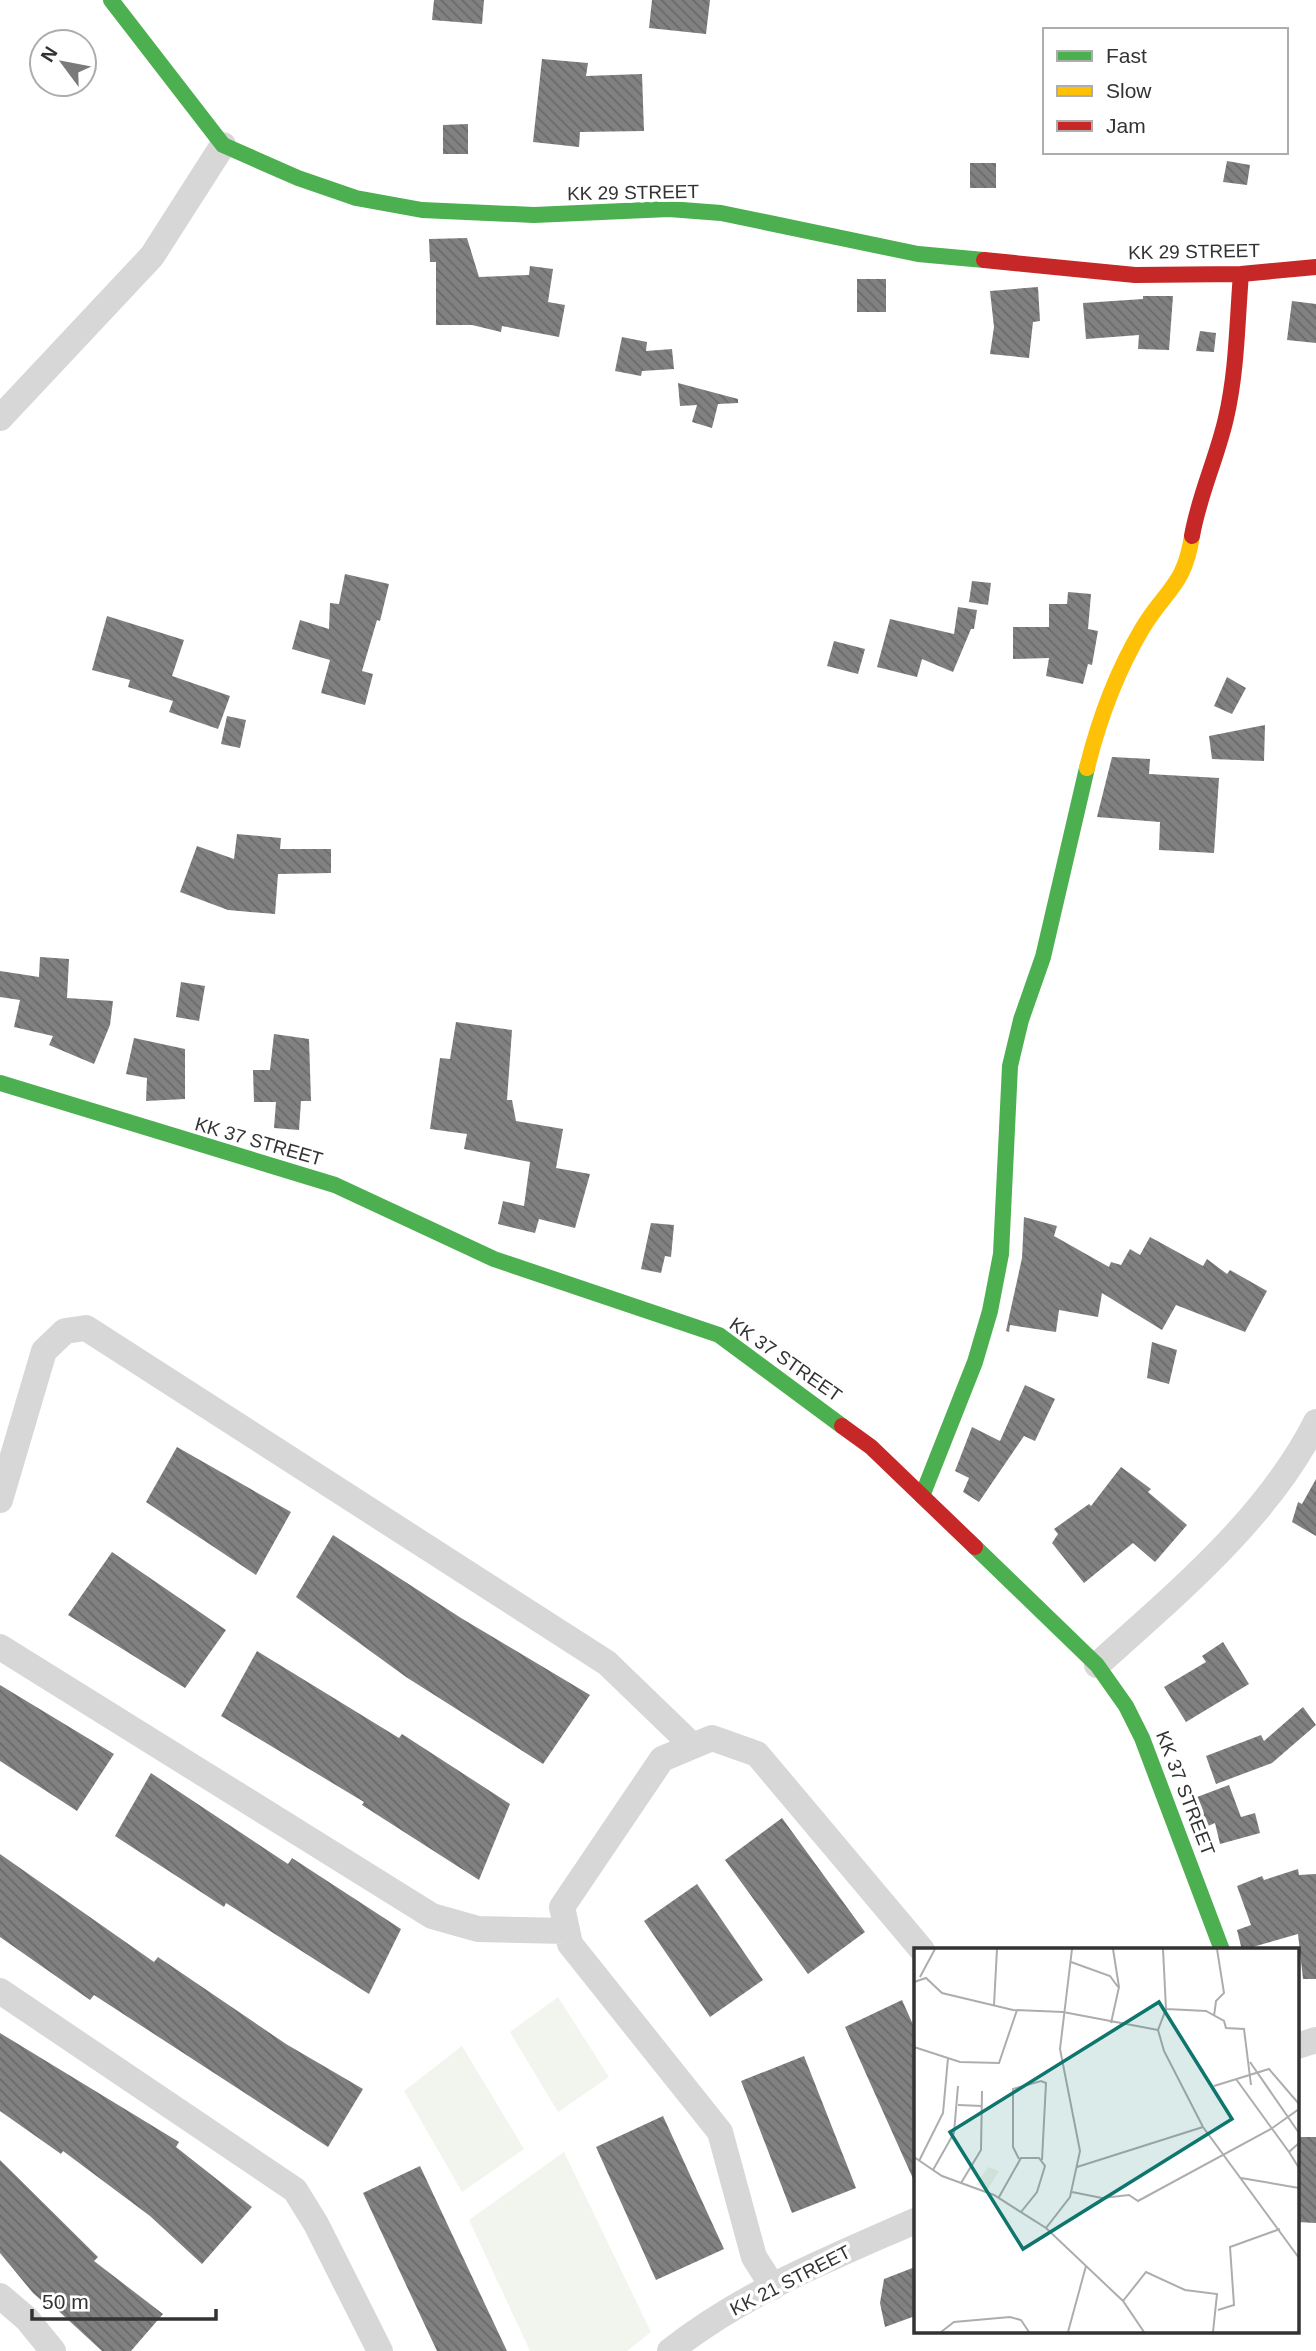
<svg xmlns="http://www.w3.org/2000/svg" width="1316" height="2351" viewBox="0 0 1316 2351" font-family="Arial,sans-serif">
<defs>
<pattern id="building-back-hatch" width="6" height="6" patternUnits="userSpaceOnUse" patternTransform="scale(1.75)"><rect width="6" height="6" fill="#818181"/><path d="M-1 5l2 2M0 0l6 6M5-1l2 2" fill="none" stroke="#6a6a6a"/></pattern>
</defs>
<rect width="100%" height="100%" fill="#fff"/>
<!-- pitch -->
<path fill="#f1f5ed" d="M558,1997L609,2077L558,2112L510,2032Z
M462,2046L524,2149L462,2192L404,2091Z
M564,2152L651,2332L627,2351H530L469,2220Z"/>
<!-- building -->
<path fill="url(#building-back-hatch)" d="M434,0H484L482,24L432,20Z
M652,0H710L706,34L649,28Z
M542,59L588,63L586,76L642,74L644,131L580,132L579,147L533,142Z
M468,124V154H443V125Z
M1227,161L1250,165L1247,185L1223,182Z
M970,163H996V188H970Z
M467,238L479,277L529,275L530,266L553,269L548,302L565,305L559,337L502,326L501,332L472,325H436V262H430L429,239Z
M857,279H886V312H857Z
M1038,287L1040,321L1033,322L1029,358L990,354L994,327L990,291Z
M1143,296H1173L1169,350L1138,349L1139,335L1086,339L1083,303L1143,299Z
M1292,301L1316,304V343L1287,340Z
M1200,331L1216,333L1214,352L1196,351Z
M622,337L647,342L646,351L672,349L674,369L642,371L641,376L615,371Z
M678,383L738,399V403L718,404L712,428L692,422L697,405L680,406Z
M345,574L389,584L380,621L377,620L362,671L373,674L365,705L321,693L330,660L292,649L300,620L329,629L330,603L339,604Z
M972,581L991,583L988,605L969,602Z
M1068,592L1091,594L1088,629L1098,631L1092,665L1088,664L1083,684L1046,676L1049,658L1013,659V627H1049V604H1067Z
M958,607L977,610L974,629H971L953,672L922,659L917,677L877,667L890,619L954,634Z
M107,616L184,640L172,676L230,696L218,729L169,712L173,701L128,687L130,680L92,670Z
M834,641L865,649L858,674L827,666Z
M1227,677L1246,688L1232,714L1214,706Z
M227,716L246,720L240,748L221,744Z
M1265,725L1264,761L1212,759L1209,736Z
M1112,757L1150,759L1149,774L1219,778L1214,853L1159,850L1160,822L1097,817Z
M237,834L281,838L280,849H331V873L278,874L275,914L228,910L180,892L197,846L234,859Z
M40,957L69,959L67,998L113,1001L110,1025L94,1064L49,1045L53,1036L14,1027L20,1000L0,997V971L39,977Z
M181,982L205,986L199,1021L176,1017Z
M456,1022L512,1030L507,1100H512L516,1121L563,1129L556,1168L590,1174L575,1228L539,1219L535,1233L498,1224L503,1201L524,1206L530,1162L464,1149L467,1134L430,1129L440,1058L450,1059Z
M274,1034L309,1039L311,1101H301L299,1130L274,1128L276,1102H254L253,1070H270Z
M134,1038L185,1049V1099L146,1101L147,1078L126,1074Z
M1024,1217L1057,1226L1054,1236L1109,1267L1111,1262L1121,1265L1130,1249L1140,1255L1150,1237L1203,1266L1207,1259L1227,1274L1230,1270L1267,1291L1245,1332L1176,1305L1162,1330L1102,1293L1098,1317L1059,1310L1056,1332L1010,1325L1009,1332L1006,1331L1022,1258Z
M651,1223L674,1225L671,1257L665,1256L661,1273L641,1269Z
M1152,1342L1177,1350L1169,1384L1147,1378Z
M1025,1385L1055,1399L1035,1441L1024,1436L979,1502L963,1492L969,1478L955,1471L972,1427L1000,1441Z
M177,1447L291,1512L256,1575L146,1502Z
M1121,1467L1151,1489L1148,1492L1187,1525L1155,1562L1133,1543L1084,1583L1052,1543L1058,1534L1054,1529L1089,1504L1091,1506Z
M1316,1479V1536L1292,1522L1298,1502L1302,1504Z
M333,1535L461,1618L590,1695L543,1764L406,1677L296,1597Z
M112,1552L226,1630L185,1688L68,1615Z
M1223,1642L1249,1684L1186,1722L1164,1687L1206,1662L1202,1656Z
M257,1651L399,1738L402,1734L510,1804L479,1880L362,1805L364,1802L221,1716Z
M0,1685L114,1754L77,1811L0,1761Z
M1303,1707L1316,1725L1272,1763L1216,1784L1206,1756L1261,1735L1264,1741Z
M151,1773L288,1864L292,1858L401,1929L369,1994L226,1903L224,1907L115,1836Z
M1229,1785L1241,1817L1255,1813L1260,1833L1220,1844L1215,1823L1201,1829L1189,1800Z
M782,1818L865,1932L808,1974L725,1860Z
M0,1854L154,1962L158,1957L286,2044L363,2089L328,2147L94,1995L90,2000L0,1937Z
M1298,1869L1299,1875L1316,1874V1979H1303L1298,1934L1242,1950L1237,1930L1251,1925L1237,1886L1262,1876L1264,1880Z
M697,1884L763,1980L710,2017L644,1921Z
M902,2000L915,2029V2183L845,2027Z
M0,2033L179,2142L176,2147L252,2207L202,2264L150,2216L63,2151L61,2154L0,2111Z
M804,2056L856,2188L792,2213L741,2081Z
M663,2116L724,2249L656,2280L596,2147Z
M1297,2137H1316V2223L1297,2222Z
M0,2160L98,2257L94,2261L163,2314L131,2351H102L51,2304L49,2307L33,2293L0,2253Z
M420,2166L507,2351H437L363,2193Z
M915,2267V2316L885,2327L880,2303L884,2279Z"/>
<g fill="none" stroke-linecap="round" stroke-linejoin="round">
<!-- street -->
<path stroke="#d7d7d7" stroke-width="26" d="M0,418L152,256L223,145
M0,1500L44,1351L65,1331L86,1328L607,1663L693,1746
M0,1647L432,1916L478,1929L567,1931
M1097,1665C1177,1593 1267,1519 1316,1422
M0,1991L295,2190L316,2224L380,2351
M1297,2046L1316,2040
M773,2287L754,2257L720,2132L570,1944L562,1907L662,1759L712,1738L757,1754L922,1950
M0,2296L27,2319L53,2351
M670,2351C743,2293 831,2258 915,2221"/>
<!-- fast -->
<path stroke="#4caf50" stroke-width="16" d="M111,0L223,145L298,178L356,198L422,210L534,215L669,209L721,213L918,254L984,260
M0,1083L335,1185L494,1259L719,1335L842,1426
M922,1496L975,1362L990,1311L1001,1254L1010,1066L1021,1020L1043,957L1087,768
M975,1547L1097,1665L1126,1706L1142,1738L1222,1950"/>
<!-- slow -->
<path stroke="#ffc107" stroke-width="16" d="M1087,768C1099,719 1116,673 1142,629C1166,589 1184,587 1192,536"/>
<!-- jam -->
<path stroke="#c62828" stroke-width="16" d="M984,260L1135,275L1241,274L1316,267
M1192,536C1199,495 1217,458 1226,418C1237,371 1237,322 1241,274
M842,1426L871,1447L975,1547"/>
</g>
<g text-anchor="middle" stroke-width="7" stroke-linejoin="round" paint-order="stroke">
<!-- street labels -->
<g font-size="19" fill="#333" stroke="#fff">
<text transform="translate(633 192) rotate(-1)" y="7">KK 29 STREET</text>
<text transform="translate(1194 251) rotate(-1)" y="7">KK 29 STREET</text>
<text transform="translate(259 1141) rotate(16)" y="7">KK 37 STREET</text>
<text transform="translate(786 1359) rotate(35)" y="7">KK 37 STREET</text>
<text transform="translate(1186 1793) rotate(69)" y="7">KK 37 STREET</text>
<text transform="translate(790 2280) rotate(-27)" y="7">KK 21 STREET</text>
</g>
</g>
<!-- overview -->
<g transform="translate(914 1948)">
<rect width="385" height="385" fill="#fff"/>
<path d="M74,219L85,223L74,241L62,237Z" fill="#f1f5ed"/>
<path fill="none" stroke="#adadad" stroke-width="2" d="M249,1L252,61L244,82L250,103L289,179L385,310M157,14L196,28L204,39M6,29L21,1M0,34L12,30L28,45L99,62L149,64L244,82M80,57L83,1M252,61L292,63L310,73L312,80L330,81L337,137M300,68L302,53L310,45L303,1M197,75L205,39L199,1M0,99L46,114L85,115L103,62M336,114L385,185M322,131L375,204M300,138L355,121L385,156M44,157L68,158M385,195L375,204L385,220M0,209L28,228L80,247L132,280L209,353L230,384M105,211L99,199V141L127,133L132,135L128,212M5,213L29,165L34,110M163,219L289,179M19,222L40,185L44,138M327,230L385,240M47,235L67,202L68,143M158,244L188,250L215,247L224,253L357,181L385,161M85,249L107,210H125L131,218L123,244L107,264M132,280L156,249L166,203L146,101L158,1M209,353L232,324L271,342L303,346L299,384M304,362L320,357L316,299L366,281M27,384L40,374L96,369L107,372L115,384M154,384L172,318"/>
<path fill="#0f766e" fill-opacity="0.15" stroke="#0f766e" stroke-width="3.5" d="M245,54L318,171L109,301L36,184Z"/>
<rect width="385" height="385" fill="none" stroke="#333" stroke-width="3.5"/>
</g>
<!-- legend -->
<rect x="1043" y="28" width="245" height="126" fill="#ffffff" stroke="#adadad" stroke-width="2"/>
<rect x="1057" y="51" width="35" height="10" fill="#4caf50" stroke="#adadad" stroke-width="2"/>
<text x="1106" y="63" font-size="21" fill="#333333">Fast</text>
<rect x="1057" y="86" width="35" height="10" fill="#ffc107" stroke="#adadad" stroke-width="2"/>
<text x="1106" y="98" font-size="21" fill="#333333">Slow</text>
<rect x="1057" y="121" width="35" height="10" fill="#c62828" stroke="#adadad" stroke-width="2"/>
<text x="1106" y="133" font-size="21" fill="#333333">Jam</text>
<!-- north arrow -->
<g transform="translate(63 63) rotate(302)"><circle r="33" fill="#ffffff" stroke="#adadad" stroke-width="2"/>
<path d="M0-5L12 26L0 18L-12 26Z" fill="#7a7a7a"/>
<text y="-10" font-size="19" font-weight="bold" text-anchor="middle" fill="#333333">N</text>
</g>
<!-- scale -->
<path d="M32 2309v10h184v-10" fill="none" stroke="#333333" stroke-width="3.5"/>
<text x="42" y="2309" font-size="21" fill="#333333" stroke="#ffffff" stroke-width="5" paint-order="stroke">50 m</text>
</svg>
